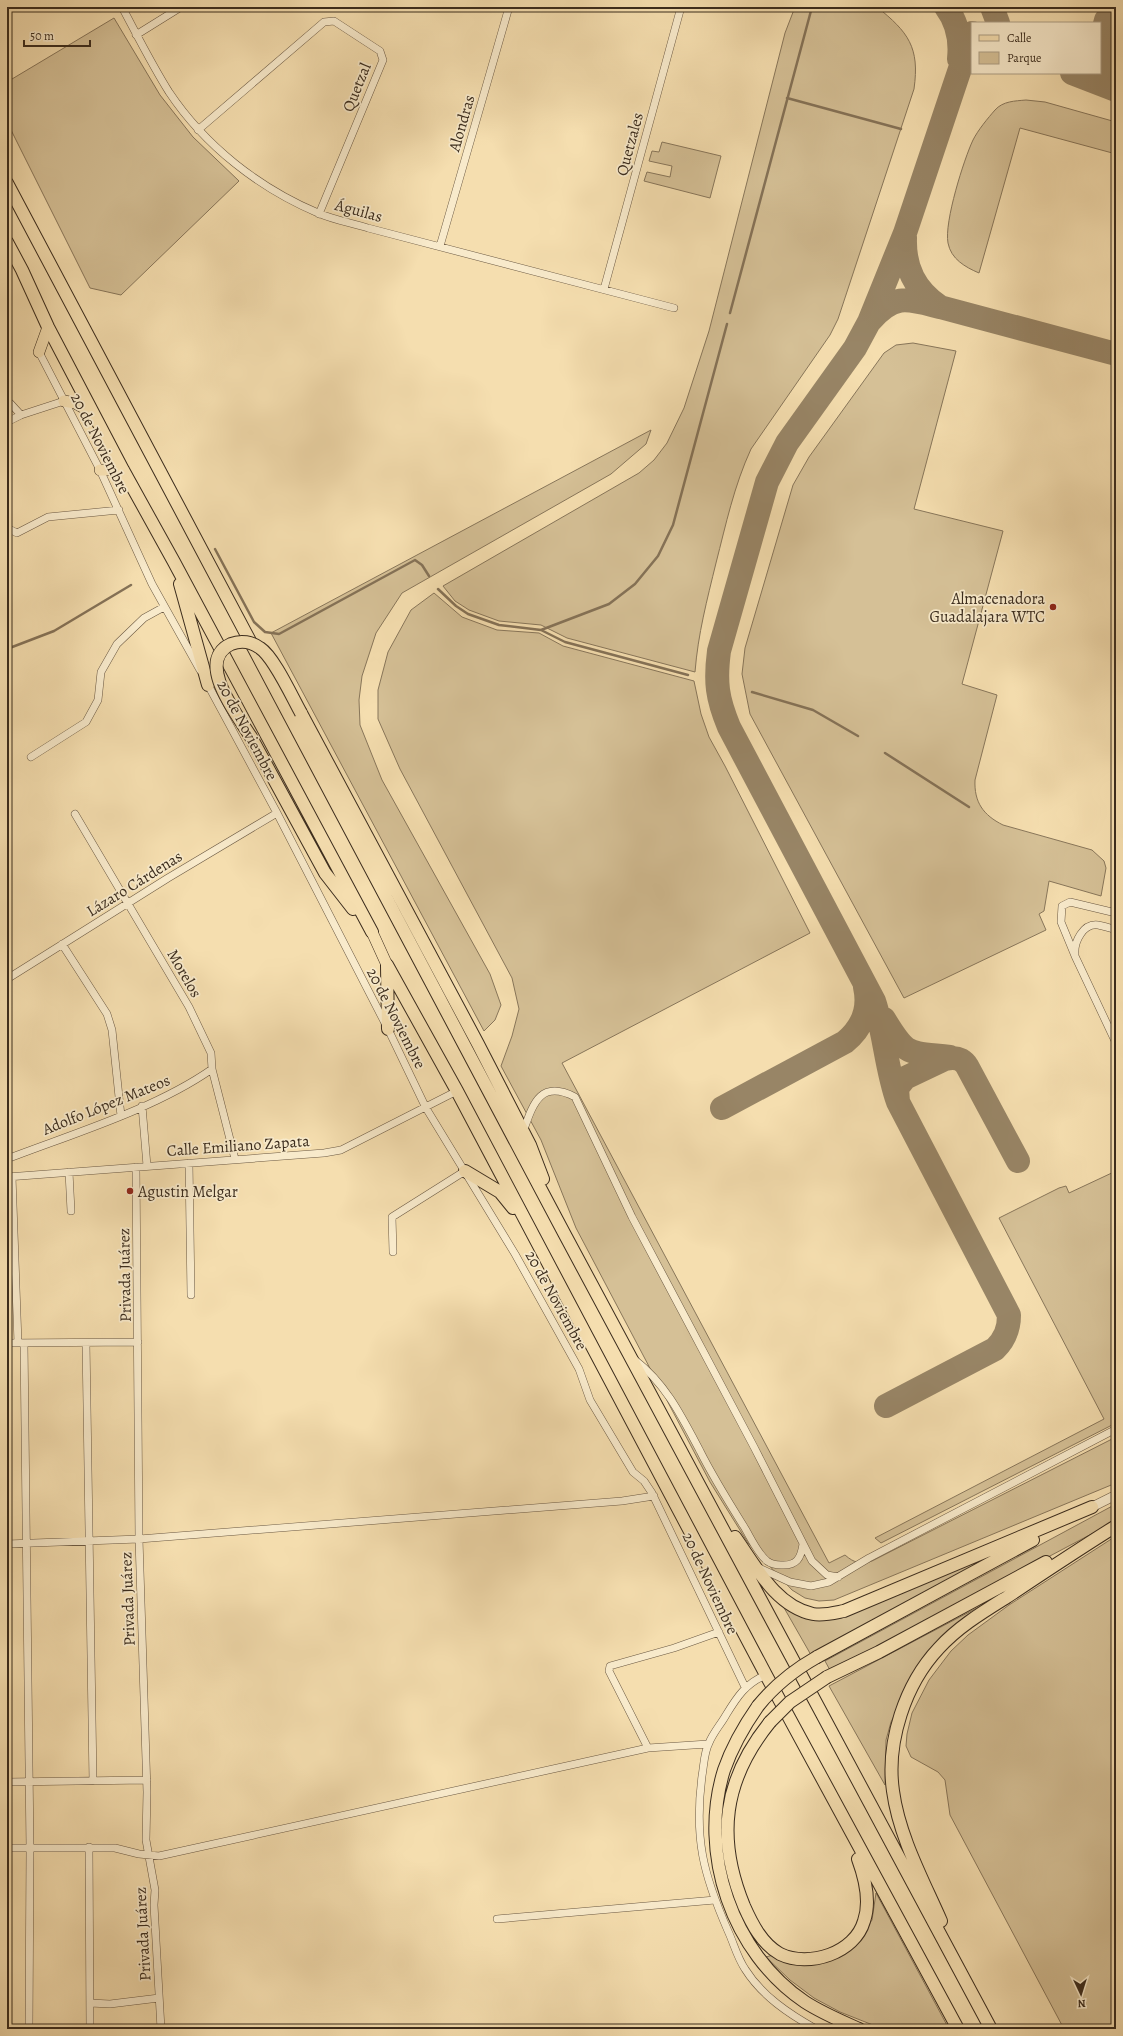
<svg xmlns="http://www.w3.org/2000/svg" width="1123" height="2036" viewBox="0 0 1123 2036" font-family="Alegreya,serif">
<rect width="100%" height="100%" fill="#f5deaf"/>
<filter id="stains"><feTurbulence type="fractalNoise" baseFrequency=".005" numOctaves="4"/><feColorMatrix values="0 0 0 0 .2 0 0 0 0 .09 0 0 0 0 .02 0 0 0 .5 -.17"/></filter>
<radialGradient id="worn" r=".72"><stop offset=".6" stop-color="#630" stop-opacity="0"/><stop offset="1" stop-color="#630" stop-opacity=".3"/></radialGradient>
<!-- green -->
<path fill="#d5c096" stroke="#88765a" d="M795,7H877C908,32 920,47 914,89L838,319L830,335L751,449C734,486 726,524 716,563C707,600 698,634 695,672L567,638L541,625L499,621L469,610L455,601L443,586L639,473L654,460L667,443L684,408L709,331L785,33Z
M114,18L160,95L193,137L239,181L121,295L90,288L7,122V82Z
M1026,100L1045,102L1116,122V154L1020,128L979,273C965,267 951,259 948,243C944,222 964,159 973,140C978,130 988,118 995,110C1003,101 1015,101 1026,100Z
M662,142L721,156L710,198L644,181L647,172L670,177L672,166L649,161L652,151L659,152Z
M913,343L956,351L914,509L1003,531L962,684L997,695L975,780C974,802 983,815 1003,825L1092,850L1104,861L1106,868L1101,896L1049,881L1044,911L1039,914L1046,930L904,998L750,714L742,674L745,648L793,485L809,457L884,353L896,345Z
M651,430L646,444L611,474L402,593L376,633L362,676L359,700L360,725L382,780L490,974L501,1005L495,1020L484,1031L271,633Z
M434,593L462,617L497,630L539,633L563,646L694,681L701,714L709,737L725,766L810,933L562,1063L829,1563L845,1555C854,1563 862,1565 872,1561L1116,1437V1483L834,1600L819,1601L805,1598L792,1590L748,1543L710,1482L576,1228L541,1140L501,1066L512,1036L519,1009L512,978L400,769L378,719V690L388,652L411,610Z
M1116,1171V1423L881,1543L875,1538L1104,1419L999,1218L1059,1188L1066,1186L1069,1193Z
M1116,1504V1521L831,1672L825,1661Z
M1116,1536V2029H1064L950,1815L945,1780L938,1772L911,1757L906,1746L907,1734L912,1713L929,1680L951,1651L968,1635L1009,1605Z
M1018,1545L811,1655L783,1606L812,1619Z
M992,1600L936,1643L922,1661L891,1722L886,1740L885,1785L829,1686Z
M876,1893L949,2029H883L840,2012L814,1998L790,1980L766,1957L773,1955L796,1964L859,1939L872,1920Z"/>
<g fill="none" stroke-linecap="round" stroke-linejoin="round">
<!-- stream -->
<path stroke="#857257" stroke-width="2.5" d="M787,98L901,129
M730,313L812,7
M215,549L254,622L265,632L279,634L415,560L422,565L429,576
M438,589L456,606L468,614L499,625L541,630L565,642L688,675
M541,630L609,604L635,584L658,556L673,525L727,324
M7,649L54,631L131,585
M752,692L813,710L858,736
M885,753L969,807"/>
<!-- taxiway -->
<path stroke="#988566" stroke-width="24" d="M946,7C958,23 961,40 959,59
M992,7L998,23
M1106,20C1099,44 1097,63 1116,82
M1072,73L1116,90
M940,307L1116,354
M871,320C895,293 908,299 940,307C915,290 904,268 905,238
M884,1019C907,1057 907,1052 950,1057
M898,1102L897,1088L905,1078L945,1059C955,1057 962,1058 967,1066L1018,1161
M722,1108L845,1042C862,1028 870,1009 865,987
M886,1406L995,1349C1005,1339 1009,1329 1009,1315L898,1102C886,1069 885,1034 874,1001L729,727C717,698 715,682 719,651L767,482L787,443L855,348L869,322L905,233L972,33"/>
<defs>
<path id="minor" d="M122,7C137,35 152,65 169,92C205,146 259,188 318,213C334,220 352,223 368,228L674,308
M136,35L181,7
M198,130L324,22L334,21L380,51L383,60L319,214
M440,246L509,7
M604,289L681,7
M39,352L100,470L152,584L200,670
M7,402L10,403L21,415
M7,422L21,415L64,401
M7,528L17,533L48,517L119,510
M207,683L277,813L388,1029L426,1108L515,1254L579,1369L590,1400L633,1472L644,1481L652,1493L745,1687
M31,757L86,722L98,700L101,672L117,644L144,618L164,607
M75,814L189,1007L211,1053L212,1069L235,1159
M1116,913L1070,902L1062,906L1061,922L1075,956L1116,1043
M62,944L107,1014L112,1030L121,1116
M1075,954C1074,942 1083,923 1098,925C1104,926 1110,928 1116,930
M7,979L168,878L277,813
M142,1106L147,1166
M523,1132C533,1104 540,1079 575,1097L632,1217L754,1447L812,1561L827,1575L838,1577
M7,1159C72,1134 155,1109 212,1069
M189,1163L191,1295
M136,1167L139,1539L147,1792L146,1840L155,1890L154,1905L161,2029
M69,1172L71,1211
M7,1177L324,1153L341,1150L457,1091
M12,1177L18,1343
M393,1252L392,1217L465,1171
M7,1343L138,1342
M24,1343L30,1849L29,2029
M86,1343L93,1781
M635,1360C666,1384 682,1417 700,1451C713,1477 728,1501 743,1525C750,1536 757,1553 767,1561C771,1564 776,1565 781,1565C797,1566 801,1558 803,1544
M7,1544L139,1539L622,1501L654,1496
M757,1567L790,1582L811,1586L829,1582L869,1558L1116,1429
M766,1675C746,1683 737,1697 726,1715C721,1724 713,1733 709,1743C704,1752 704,1765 702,1776C694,1838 703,1874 728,1931C734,1944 737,1957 745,1969C762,1996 789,2014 816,2029
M648,1748L609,1671L610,1666L674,1648L719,1632
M7,1782L147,1780
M89,1847L90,2029
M7,1848H115L139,1854L159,1856L648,1748L708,1744
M497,1919L715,1900
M90,2003L110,2004L159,1998"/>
<path id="tertiary" d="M1092,1507L1116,1495"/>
<path id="primary" d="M39,352L48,327
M64,401L75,403L93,413
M100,470H123
M372,932L387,965"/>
<path id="trunk" d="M7,183L564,1233L991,2029
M7,242L22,270L48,327L123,470L174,562L372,932
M180,584L208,685
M301,713L478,1044L530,1145L543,1179
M251,737L325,873L353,909
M387,965L457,1091L766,1675L958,2029
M387,966L388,1029
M465,1171L500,1192L513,1208
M735,1537C755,1565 775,1606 813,1614C823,1616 834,1613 844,1611L1092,1507
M817,1657L1033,1540
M827,1677L879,1652L1046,1562
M758,1706C744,1726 732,1747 724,1770C698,1853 732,1953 805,2002C822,2013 841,2021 859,2029
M770,1722C723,1780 716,1838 744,1906C752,1924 762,1944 780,1954C809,1968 855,1953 864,1921C871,1901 865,1878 858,1859
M941,1921C923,1880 899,1836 893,1791C886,1742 905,1684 939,1648C958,1627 983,1612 1007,1597C1043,1573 1079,1549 1116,1526"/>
</defs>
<!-- minor casing -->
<use href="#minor" stroke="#6a5842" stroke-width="8"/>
<!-- tertiary casing -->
<use href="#tertiary" stroke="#6a5842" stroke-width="10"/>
<!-- primary casing -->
<use href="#primary" stroke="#3b2c1d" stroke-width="12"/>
<!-- trunk casing -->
<use href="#trunk" stroke="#3b2c1d" stroke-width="14"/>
<!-- minor -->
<use href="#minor" stroke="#f8eacb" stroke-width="7"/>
<!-- tertiary -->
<use href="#tertiary" stroke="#f8eacb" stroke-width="9"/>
<!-- primary -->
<use href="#primary" stroke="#f5deaf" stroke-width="11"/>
<!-- trunk -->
<use href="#trunk" stroke="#f5deaf" stroke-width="12"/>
<defs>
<path id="trunk-bridge" d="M251,737C238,716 194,661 231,644C241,640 252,642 260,648C274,657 292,697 301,713
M758,1706C775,1685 794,1670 817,1657
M770,1722L790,1702L827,1677"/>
</defs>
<!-- trunk-bridge casing -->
<use href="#trunk-bridge" stroke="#3b2c1d" stroke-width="14" stroke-linecap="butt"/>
<!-- trunk-bridge -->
<use href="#trunk-bridge" stroke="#f5deaf" stroke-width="12"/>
</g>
<!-- markers -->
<g fill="#8f2418" stroke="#f8eacb" stroke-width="1.5">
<circle cx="1053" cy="607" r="4"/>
<circle cx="130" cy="1191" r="4"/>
</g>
<g text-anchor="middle" stroke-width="3.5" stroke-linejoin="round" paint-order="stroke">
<!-- street labels -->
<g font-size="16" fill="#3b2c1d" stroke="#f8eacb">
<text transform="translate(356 87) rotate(-68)" y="6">Quetzal</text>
<text transform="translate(461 123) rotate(-74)" y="6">Alondras</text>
<text transform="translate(629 144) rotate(-75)" y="6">Quetzales</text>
<text transform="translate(359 210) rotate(15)" y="6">Águilas</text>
<text transform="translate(101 443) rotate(63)" y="6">20 de Noviembre</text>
<text transform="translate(248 730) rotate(62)" y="6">20 de Noviembre</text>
<text transform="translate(134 883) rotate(-32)" y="6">Lázaro Cárdenas</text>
<text transform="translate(185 973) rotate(60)" y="6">Morelos</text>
<text transform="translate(397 1018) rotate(63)" y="6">20 de Noviembre</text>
<text transform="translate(106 1104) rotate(-22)" y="6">Adolfo López Mateos</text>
<text transform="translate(238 1145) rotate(-4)" y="6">Calle Emiliano Zapata</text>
<text transform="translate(124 1275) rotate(-91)" y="6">Privada Juárez</text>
<text transform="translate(557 1300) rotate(61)" y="6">20 de Noviembre</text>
<text transform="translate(711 1583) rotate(65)" y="6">20 de Noviembre</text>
<text transform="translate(127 1599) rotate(-92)" y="6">Privada Juárez</text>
<text transform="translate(142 1934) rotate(-93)" y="6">Privada Juárez</text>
</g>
<!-- poi labels -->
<g font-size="16" fill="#3b2c1d" stroke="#f8eacb" text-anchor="end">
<text x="1045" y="604">Almacenadora<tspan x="1045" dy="18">Guadalajara WTC</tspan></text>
<text x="138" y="1197" text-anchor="start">Agustin Melgar</text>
</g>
</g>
<!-- margin -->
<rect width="1123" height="2036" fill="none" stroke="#f5deaf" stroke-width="24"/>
<rect x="8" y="8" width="1107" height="2020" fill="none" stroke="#3b2c1d" stroke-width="2"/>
<rect x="12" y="12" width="1099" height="2012" fill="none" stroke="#3b2c1d"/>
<!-- legend -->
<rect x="971" y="22" width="130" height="52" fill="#f8eacb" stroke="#ac9e85"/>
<rect x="979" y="35" width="20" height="6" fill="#f5deaf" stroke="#ac9e85"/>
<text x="1007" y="42" font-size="12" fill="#3b2c1d">Calle</text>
<rect x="979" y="52" width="20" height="12" fill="#d5c096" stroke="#ac9e85"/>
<text x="1007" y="62" font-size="12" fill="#3b2c1d">Parque</text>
<!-- north arrow -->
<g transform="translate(1081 1994) rotate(176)" stroke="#f8eacb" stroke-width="3" paint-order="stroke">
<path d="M0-3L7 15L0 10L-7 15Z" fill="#3b2c1d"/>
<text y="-6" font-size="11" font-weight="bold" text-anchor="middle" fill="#3b2c1d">N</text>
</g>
<!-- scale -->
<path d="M24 40v6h66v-6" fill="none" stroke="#3b2c1d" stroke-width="2"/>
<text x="30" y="40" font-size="12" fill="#3b2c1d" stroke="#f8eacb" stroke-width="3" paint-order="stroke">50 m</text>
<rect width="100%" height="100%" filter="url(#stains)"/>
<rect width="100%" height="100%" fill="url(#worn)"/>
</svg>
